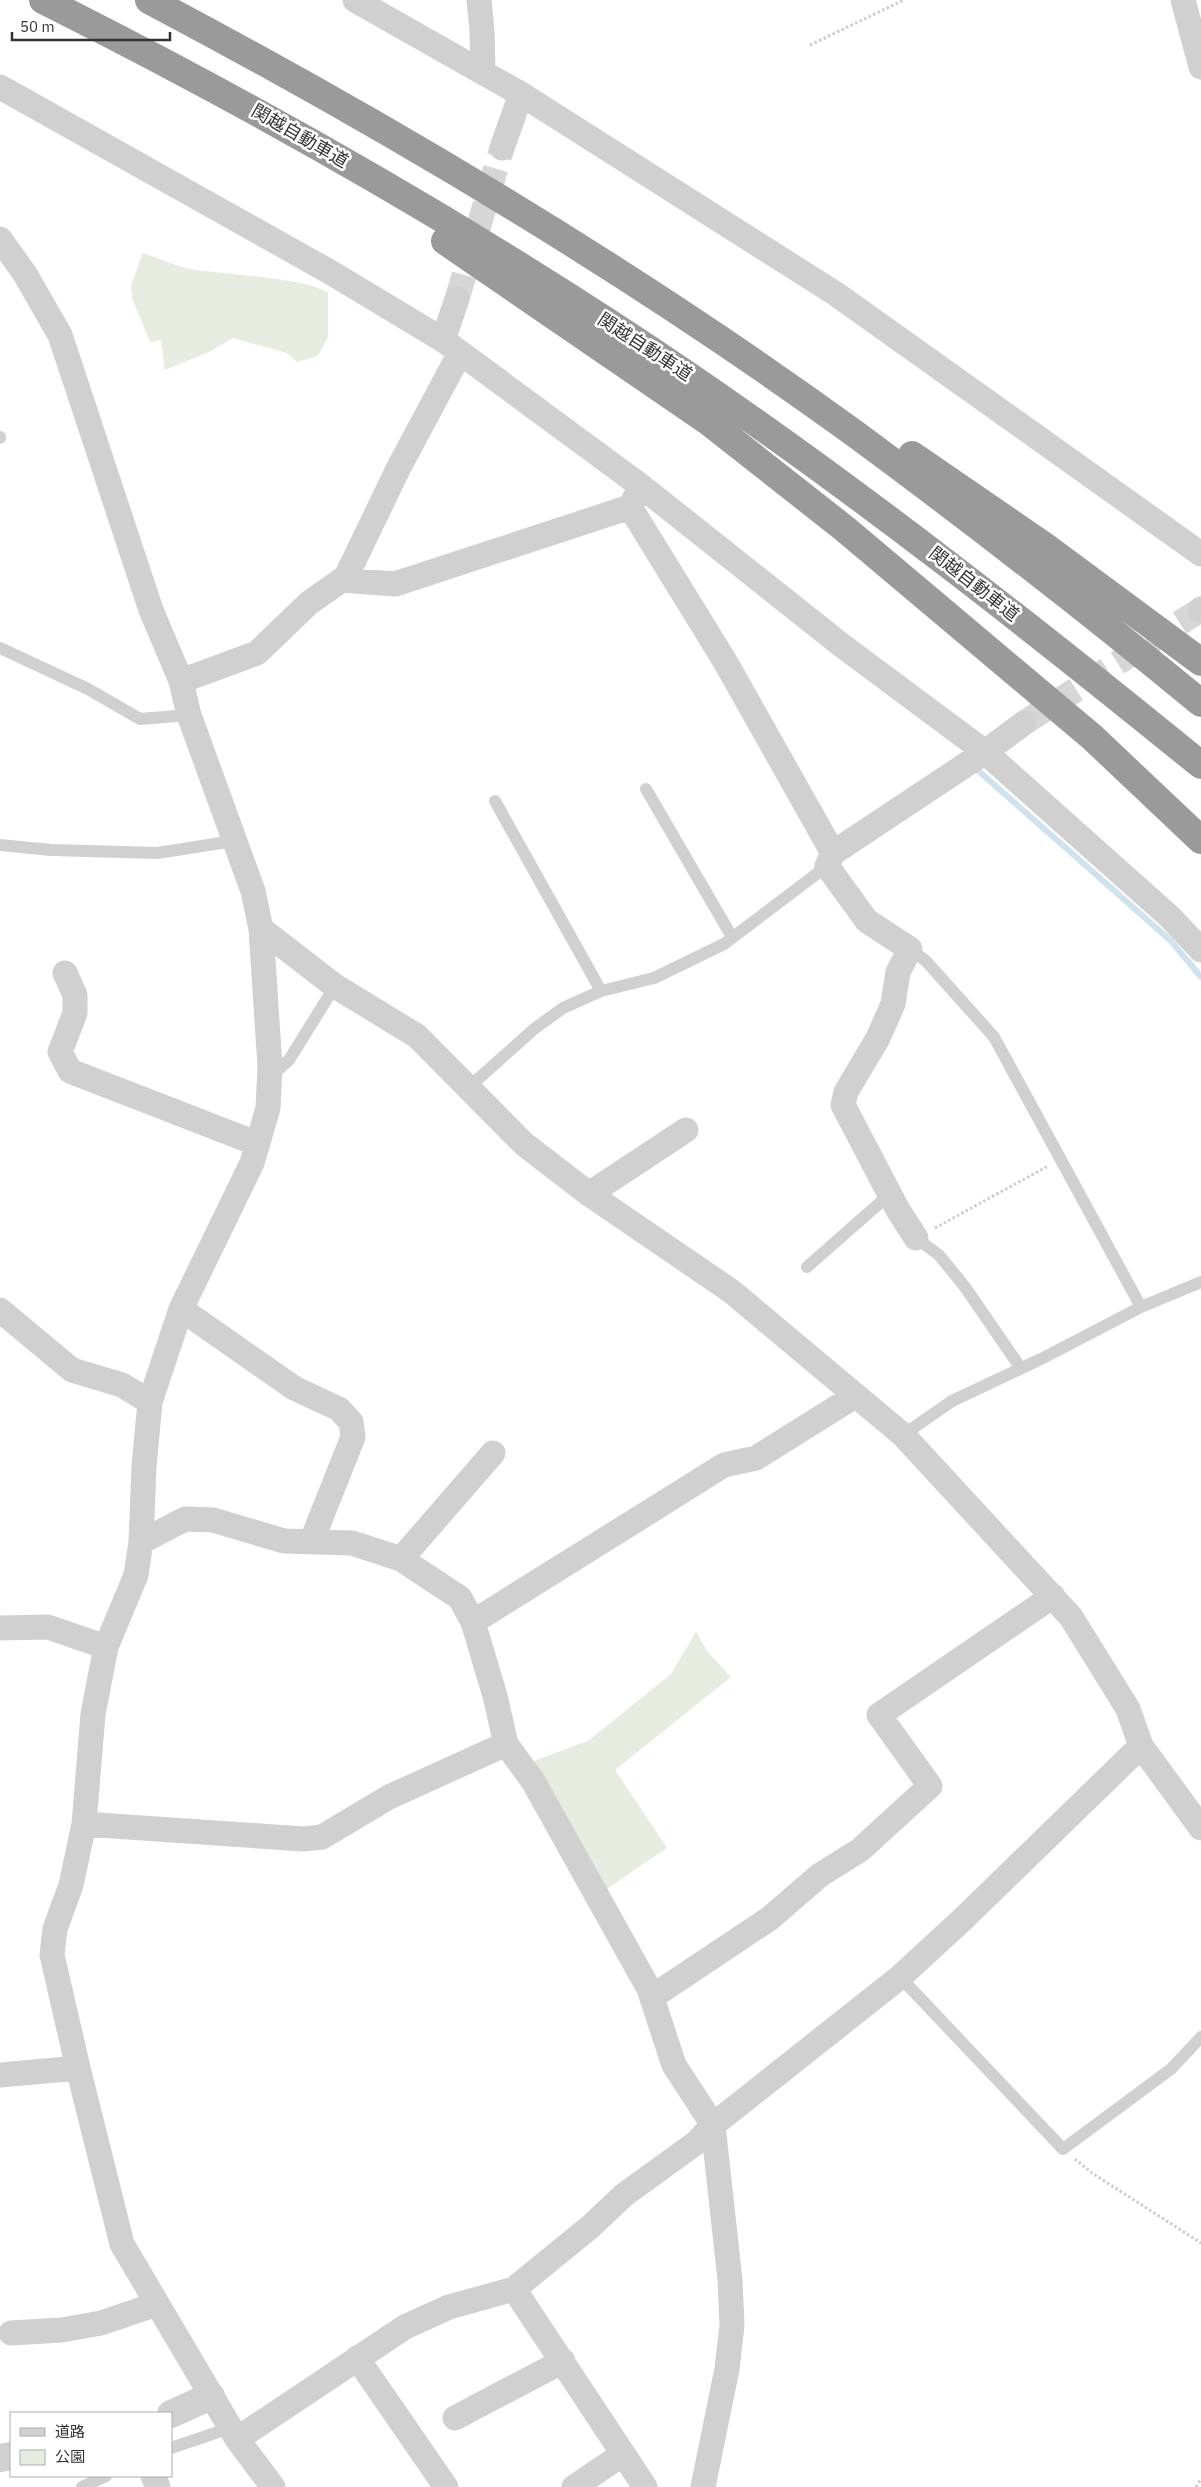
<svg xmlns="http://www.w3.org/2000/svg" width="1201" height="2487" viewBox="0 0 1201 2487" font-family="'IBM Plex Sans','Noto Sans JP',sans-serif">
<rect width="100%" height="100%" fill="#fff"/>
<!-- green -->
<path fill="#e6ecdf" d="M143,253C158,258 175,266 191,269C222,275 305,277 328,293V337L318,356L297,362L287,353L233,338L211,351L165,370L161,340L150,342L132,298L131,285Z
M696,1632L707,1651L731,1677L615,1770L667,1848L599,1894L528,1763L588,1741L671,1674Z"/>
<g fill="none" stroke-linecap="round" stroke-linejoin="round">
<!-- stream -->
<path stroke="#cfe2ee" stroke-width="6" d="M974,767L1170,940L1201,977"/>
<!-- minor-tunnel -->
<path stroke="#d6d6d6" stroke-width="25" stroke-dasharray="25 12" stroke-linecap="butt" d="M457,299L502,148
M1024,723L1200,610"/>
<!-- path -->
<path stroke="#cdcdcd" stroke-width="3" stroke-dasharray="2.5 2.5" stroke-linecap="butt" d="M810,45L904,0
M935,1228L1048,1166
M1075,2159L1092,2173L1201,2243
M1196,2487L1201,2479"/>
<!-- service -->
<path stroke="#d0d0d0" stroke-width="12" d="M0,437V438
M0,648L88,689L140,719L189,715
M646,789L732,937
M495,801L601,991
M0,845L51,850L157,853L234,841
M910,949L926,961L994,1037L1141,1307
M270,1077L289,1060L335,986
M468,1088L534,1029L563,1008L601,991L654,978L724,944L827,866
M916,1238L939,1255L965,1287L1020,1367
M807,1267L890,1194
M903,1435L952,1401L1043,1358L1141,1307L1201,1282
M900,1977L1063,2149L1171,2069L1201,2037
M171,2448L230,2428
M82,2487L106,2476"/>
<!-- minor -->
<path stroke="#d0d0d0" stroke-width="25" d="M355,0L521,94L836,294L1201,554
M479,0L482,31L483,72
M1183,0L1201,67
M0,87L330,272L443,340L641,486L840,644L985,752L1170,917L1201,950
M502,148L521,94
M0,239L25,274L60,335L151,610L181,681L189,715L253,891L261,929L270,1067L268,1108L252,1163L181,1309L150,1402L144,1466L141,1542L136,1575L106,1647L93,1714L84,1824L71,1885L55,1929L52,1955L78,2068L122,2244L237,2439L273,2487
M443,340L457,299
M641,486L630,507L726,663L833,853
M341,580L395,584L630,507
M1200,610L1201,609
M181,681L257,653L309,603L346,577L399,467L460,353
M261,929L335,986L417,1036L524,1144L589,1194L731,1291L903,1435L1071,1617L1128,1709L1141,1746L1201,1828
M65,973L75,995V1013L60,1052L70,1071L258,1144
M589,1194L686,1130
M916,1238L898,1210L843,1105L846,1092L878,1038L893,1004L898,972L910,949L867,921L827,866L833,853L985,752L1024,723
M181,1309L294,1388L339,1409L351,1422L353,1437L312,1540
M0,1310L72,1370L122,1385L150,1402
M141,1542L185,1519L213,1520L284,1541L352,1543L401,1559L460,1598L473,1622L495,1696L506,1744L533,1781L649,1989L674,2065L713,2125L730,2280L732,2325L727,2369L703,2487
M401,1559L493,1453
M473,1622L724,1465L756,1458L855,1396
M0,1628L48,1627L106,1647
M84,1824L303,1839L322,1837L389,1797L506,1744
M652,1997L769,1919L820,1875L860,1850L930,1786L879,1715L1053,1596
M0,2075L78,2068
M514,2289L645,2487
M11,2333L62,2330L101,2323L157,2304
M357,2358L446,2487
M455,2418L563,2361
M237,2439L405,2327L449,2307L514,2289L590,2227L624,2195L697,2142L713,2125L900,1977L963,1919L1141,1746
M153,2476L158,2487
M574,2487L623,2454"/>
<!-- tertiary -->
<path stroke="#d0d0d0" stroke-width="28" d="M171,2414L211,2396
M0,2458L11,2456"/>
<!-- motorway -->
<path stroke="#9a9a9a" stroke-width="28" d="M43,0C266,112 483,236 689,376C866,497 1035,630 1201,765
M149,0C393,129 631,271 854,433C972,520 1088,610 1201,703
M445,241L709,422L845,529L1092,737L1201,840
M912,455L1043,545L1201,662"/>
</g>
<g text-anchor="middle" stroke-width="5" stroke-linejoin="round" paint-order="stroke">
<!-- street labels -->
<g font-size="18" fill="#333" stroke="#fff">
<text transform="translate(300 136) rotate(30)" y="6">関越自動車道</text>
<text transform="translate(645 347) rotate(33)" y="6">関越自動車道</text>
<text transform="translate(974 584) rotate(38)" y="6">関越自動車道</text>
</g>
</g>
<!-- legend -->
<rect x="10" y="2412" width="162" height="65" fill="#ffffff" stroke="#adadad"/>
<rect x="20" y="2428" width="25" height="8" fill="#d0d0d0" stroke="#adadad"/>
<text x="55" y="2437" font-size="15" fill="#333333">道路</text>
<rect x="20" y="2450" width="25" height="15" fill="#e6ecdf" stroke="#adadad"/>
<text x="55" y="2462" font-size="15" fill="#333333">公園</text>
<!-- scale -->
<path d="M12 32v8h158v-8" fill="none" stroke="#333333" stroke-width="2.5"/>
<text x="20" y="32" font-size="15" fill="#333333" stroke="#ffffff" stroke-width="4" paint-order="stroke">50 m</text>
</svg>
